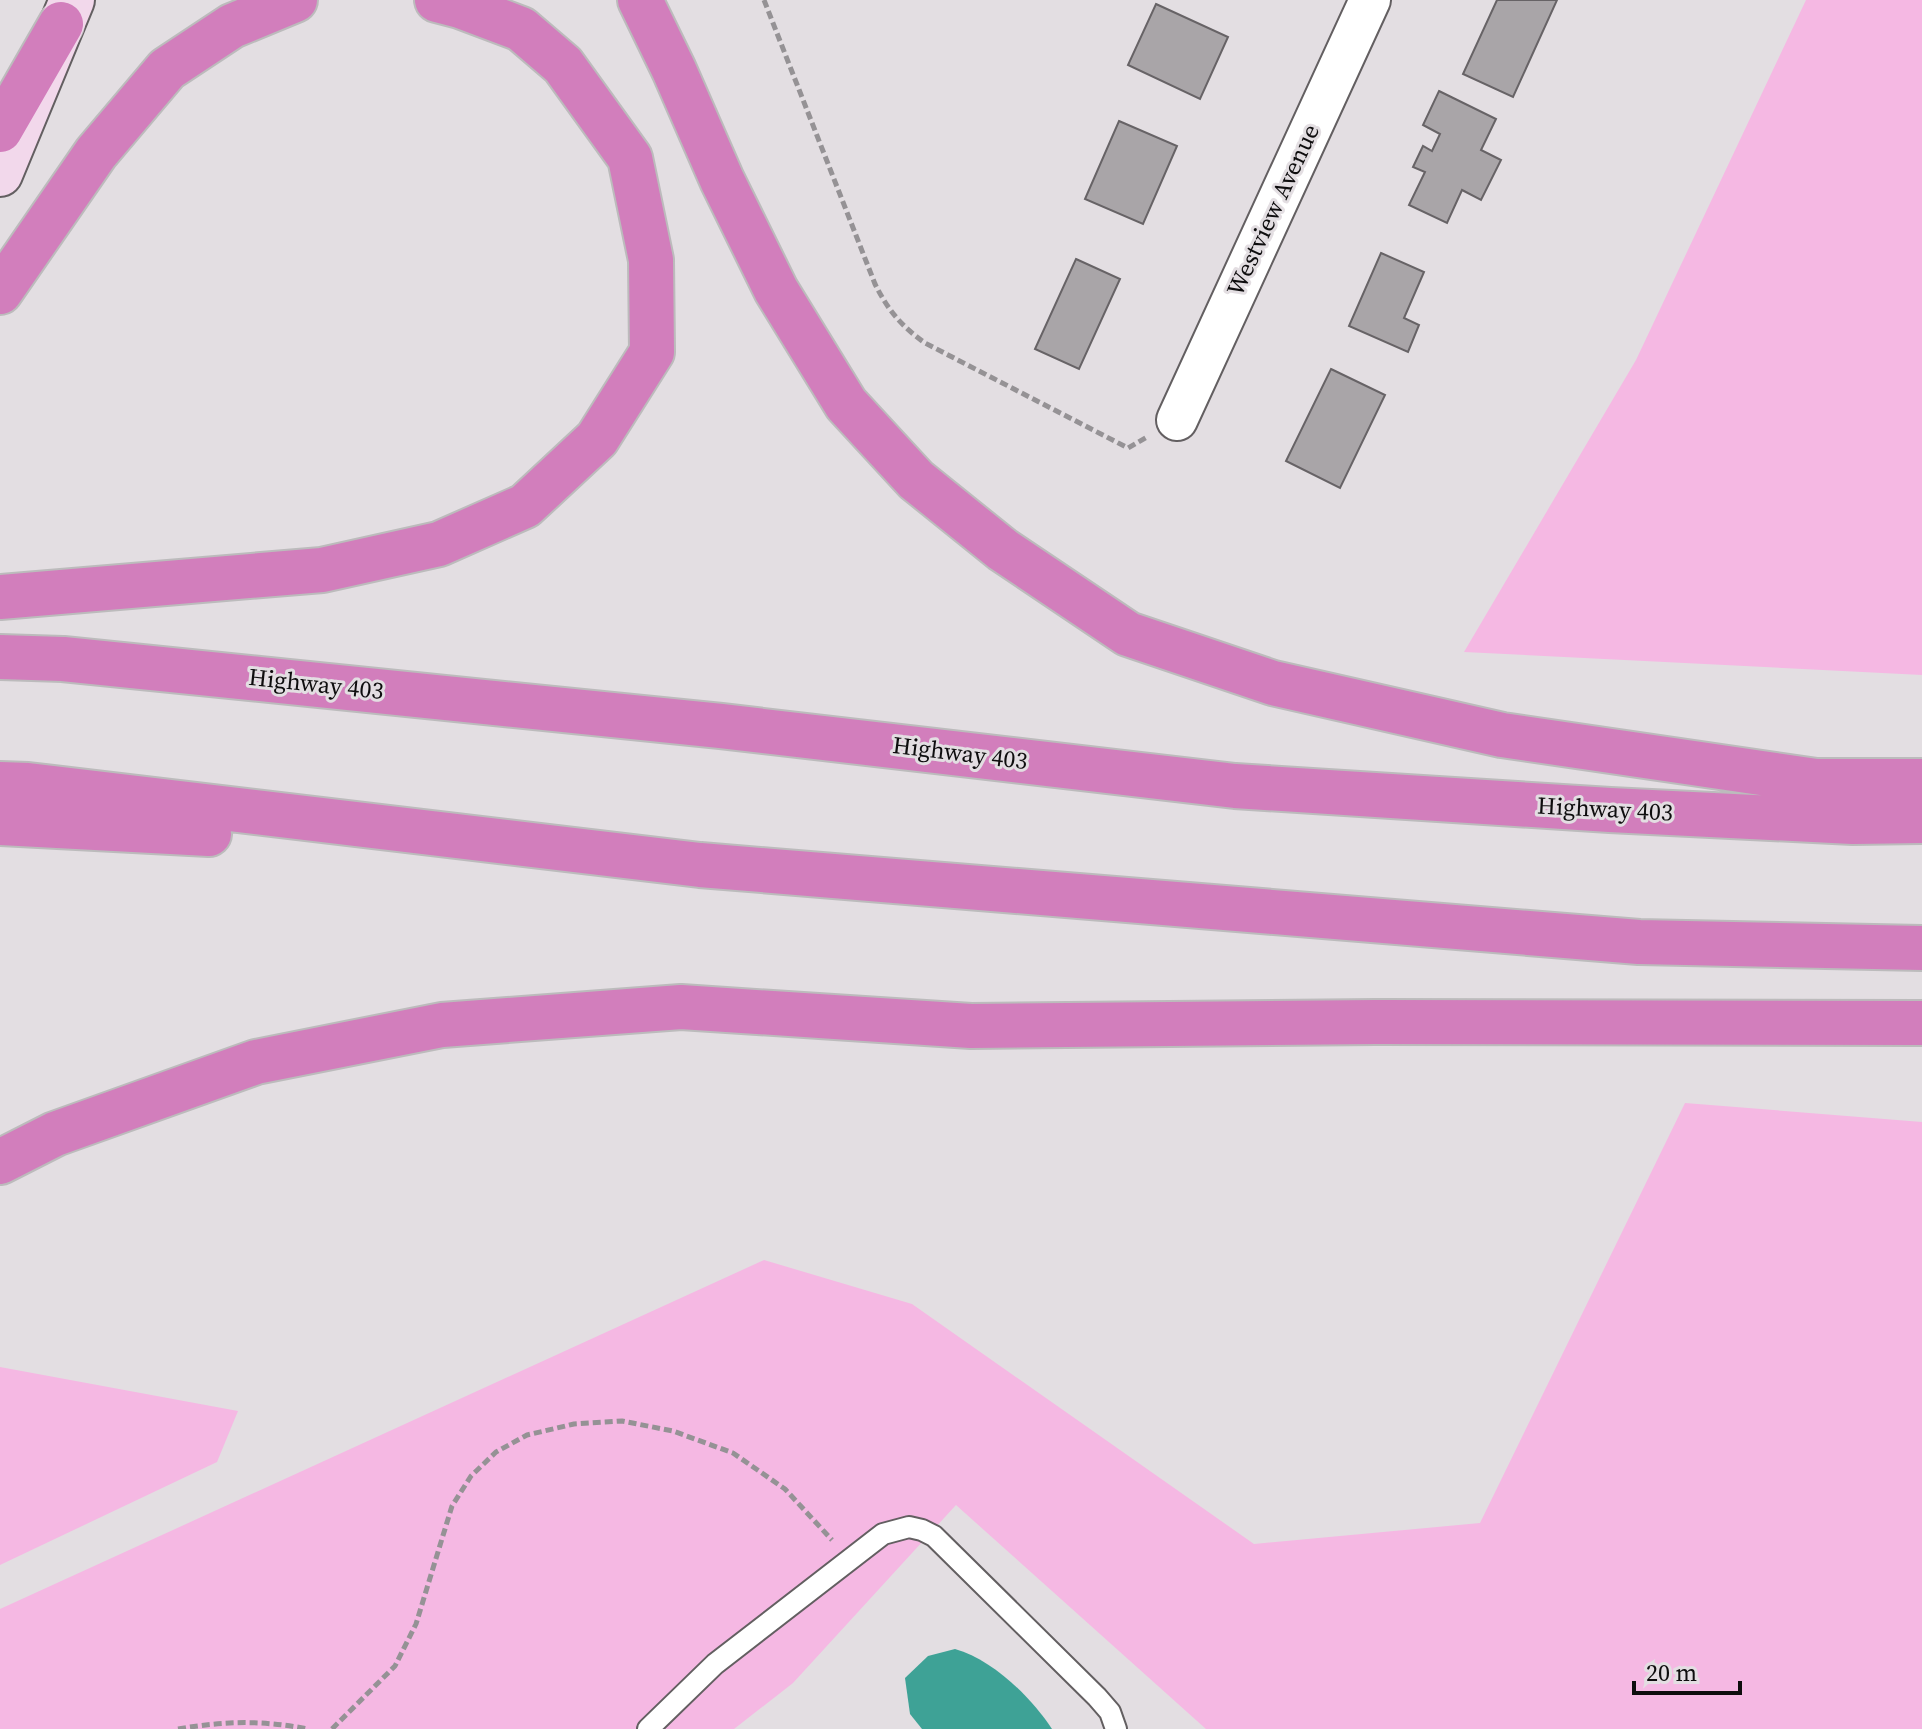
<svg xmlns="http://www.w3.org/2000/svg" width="1922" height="1729" viewBox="0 0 1922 1729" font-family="'Source Serif 4',serif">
<rect width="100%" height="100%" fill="#e3dee2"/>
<!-- green -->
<path fill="#f5b8e3" d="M1806,0H1922V675L1464,652L1636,360Z
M1685,1103L1922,1122V1729H1206L956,1505L793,1683L734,1729H0V1609L764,1260L912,1304L1254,1544L1480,1523Z
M0,1367L238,1411L217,1462L0,1565Z"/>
<!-- water -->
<path fill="#3ea296" d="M955,1649C993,1660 1030,1696 1052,1729H922L910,1714L905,1678L928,1656Z"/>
<!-- building -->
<path fill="#a9a5a8" stroke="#676366" stroke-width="2" d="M1497,0H1557L1513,97L1463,74Z
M1156,4L1228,37L1200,99L1128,65Z
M1439,91L1496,119L1481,150L1501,160L1481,200L1462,190L1447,223L1409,205L1425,172L1413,167L1423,146L1432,151L1440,134L1423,125Z
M1119,121L1177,146L1143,224L1085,199Z
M1381,253L1424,272L1404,318L1419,325L1408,352L1349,326Z
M1076,259L1120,279L1079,369L1035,349Z
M1331,369L1385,395L1340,488L1286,461Z"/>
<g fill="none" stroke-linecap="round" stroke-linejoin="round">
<defs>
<path id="lane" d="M648,1729L715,1664L883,1534L909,1527L922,1530L934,1536L1097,1697L1110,1712L1116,1729"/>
<path id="street" d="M1177,420L1370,0"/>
<path id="secondary" d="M0,174L72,0"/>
<path id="highway" d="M640,0L674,70L722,180L776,290L846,404L916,480L1003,550L1128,634L1273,683L1502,735L1816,781H1922
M0,130L61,24
M0,292L96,153L167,69L232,26L295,0
M0,597L322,570L439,544L525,506L597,439L652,352L651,260L630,158L563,65L521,29L460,6L437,0
M0,657L63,659L721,726L1235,786L1610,810L1853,822L1922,821
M0,784L28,785L700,865L1639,942L1922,948
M0,823L209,834
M0,1162L55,1134L256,1062L442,1025L681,1007L971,1026L1376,1022L1922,1023"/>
</defs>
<!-- lane casing -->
<use href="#lane" stroke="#635f61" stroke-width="24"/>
<!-- street casing -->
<use href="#street" stroke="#635f61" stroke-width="44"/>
<!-- secondary casing -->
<use href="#secondary" stroke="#635f61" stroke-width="48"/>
<!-- highway casing -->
<use href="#highway" stroke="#bcbbbc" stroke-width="48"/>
<!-- path -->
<path stroke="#959295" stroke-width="5" stroke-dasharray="8 4" stroke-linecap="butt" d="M764,0L875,284C888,310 901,326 925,343L1128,448L1147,437
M178,1729C225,1721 261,1720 308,1729
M332,1729L395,1666L416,1624L452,1506L471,1476L496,1452L527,1435L574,1424L622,1421L673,1431L733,1453L785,1489L832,1540"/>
<!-- lane -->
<use href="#lane" stroke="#fff" stroke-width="20"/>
<!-- street -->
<use href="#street" stroke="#fff" stroke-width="40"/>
<!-- secondary -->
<use href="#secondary" stroke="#f2d8eb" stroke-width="44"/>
<!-- highway -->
<use href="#highway" stroke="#d27ebc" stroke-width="44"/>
</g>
<g text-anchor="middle" stroke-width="6" stroke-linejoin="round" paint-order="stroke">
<!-- street labels -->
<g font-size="24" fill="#0e0d0e" stroke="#e3dee2">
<text transform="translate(1273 210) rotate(-65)" y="8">Westview Avenue</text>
<text transform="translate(316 684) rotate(6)" y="8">Highway 403</text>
<text transform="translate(960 753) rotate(7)" y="8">Highway 403</text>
<text transform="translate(1605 809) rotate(3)" y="8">Highway 403</text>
</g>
</g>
<!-- scale -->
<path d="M1634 1681v12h106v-12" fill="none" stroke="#0e0d0e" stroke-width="4"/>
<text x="1646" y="1681" font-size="24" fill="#0e0d0e" stroke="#e3dee2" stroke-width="6" paint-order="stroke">20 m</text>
</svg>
